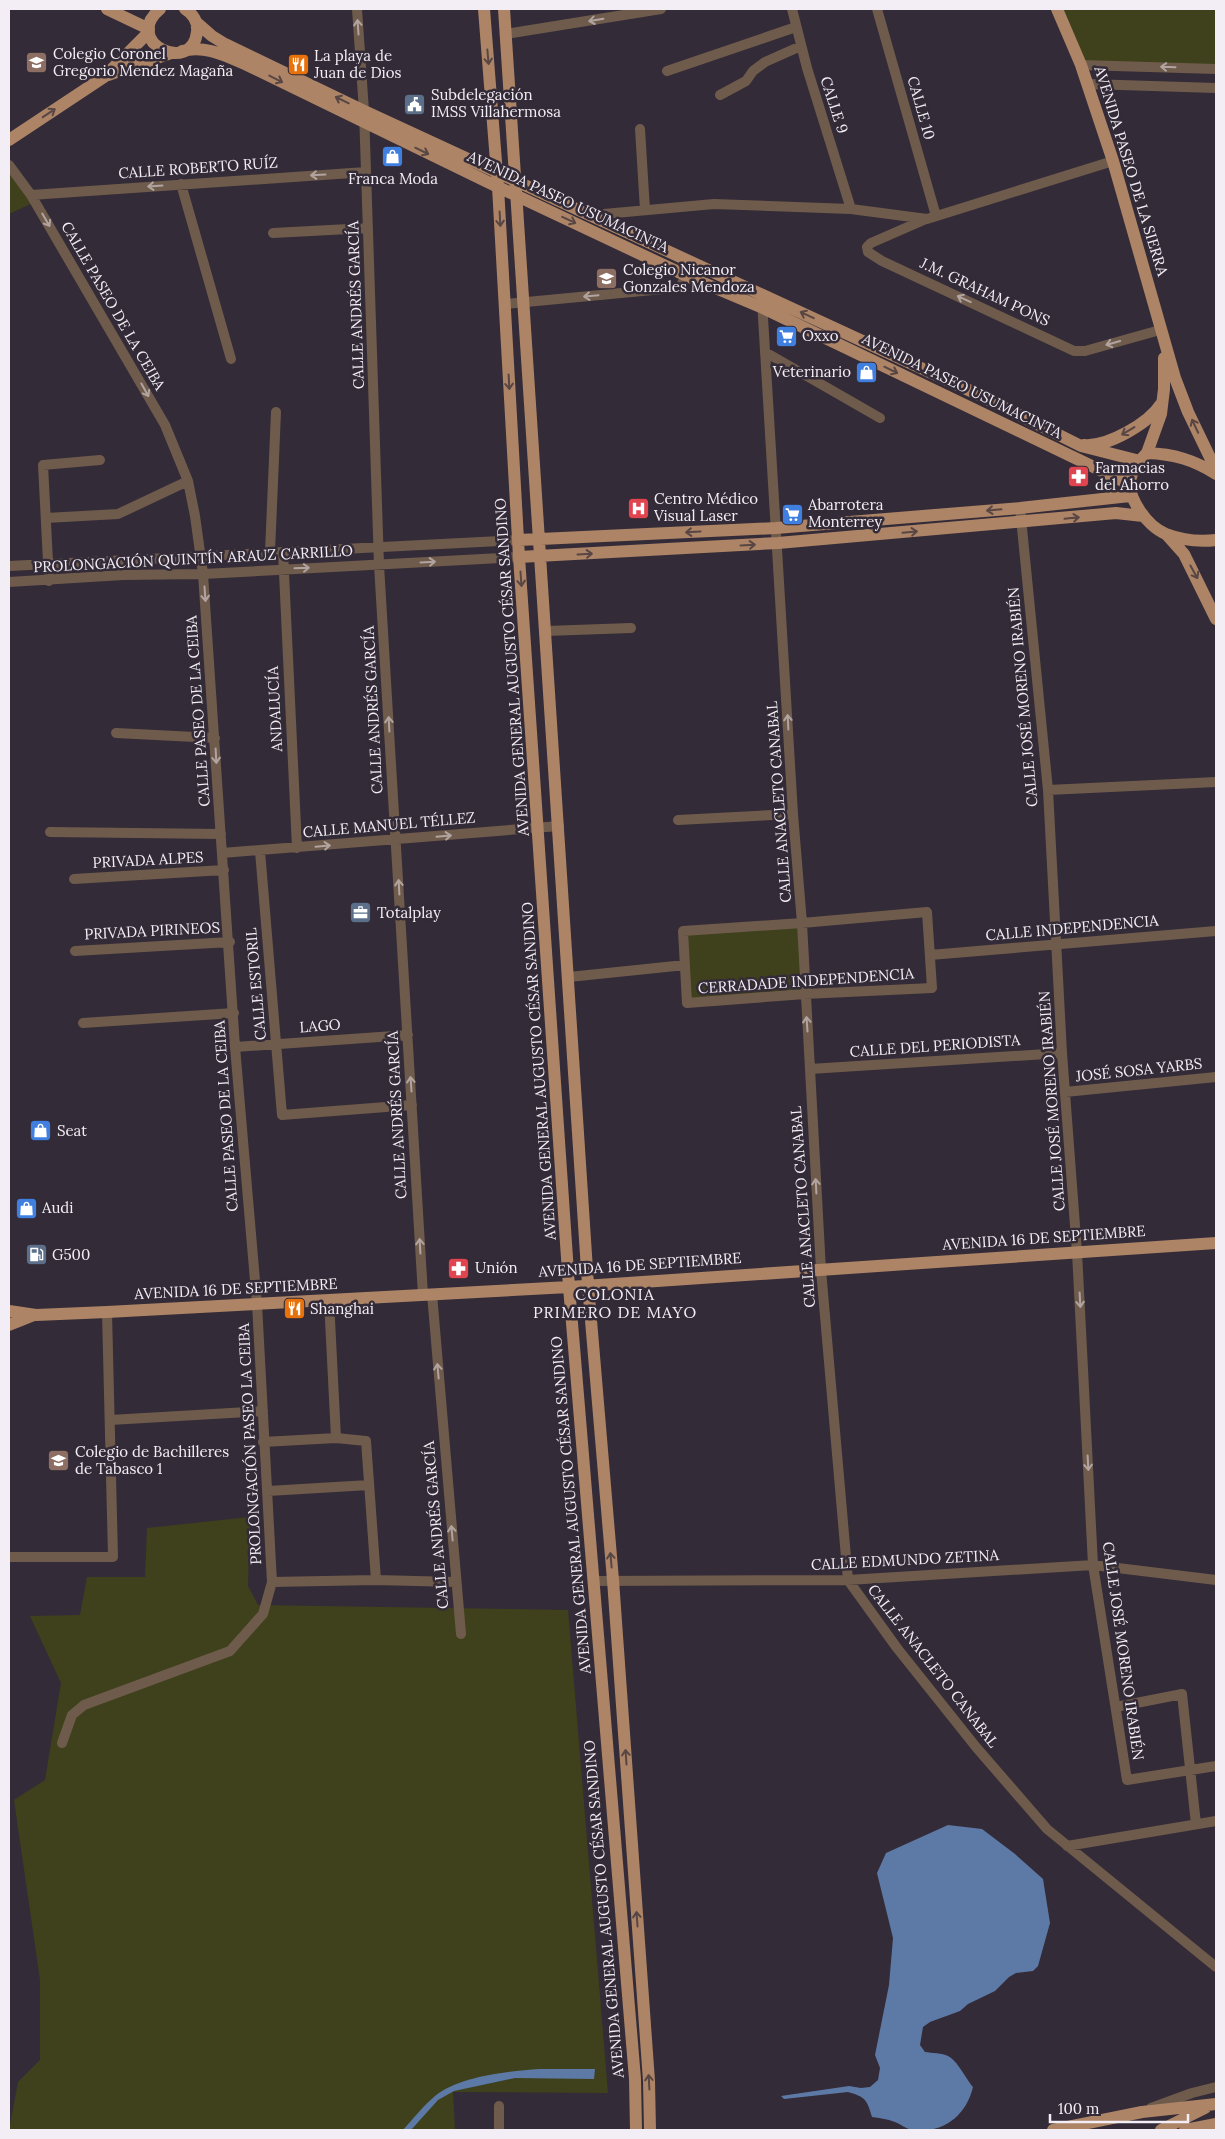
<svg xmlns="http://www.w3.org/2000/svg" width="1225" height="2139" viewBox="0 0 1225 2139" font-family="Lora,serif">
<rect width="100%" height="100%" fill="#332b37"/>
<!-- green -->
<path fill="#3f411c" d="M1057,9H1216V69L1081,65Z
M9,165L35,202L9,214Z
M802,923L805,994L687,1003L683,931Z
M250,1517L248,1586L258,1605L568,1610L608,2093L453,2092L455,2130H9L18,2082L40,2060V1980L14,1800L45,1780L61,1683L30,1616L80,1615L87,1577H145L147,1528Z"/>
<!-- water -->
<path fill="#5d7aa7" d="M948,1825L982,1829L1015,1854L1043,1879L1050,1923L1038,1966L1033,1971L1016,1973L1009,1977L995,1991L968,2004L960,2011L930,2022L923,2027L920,2045L925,2052C932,2053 942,2053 948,2056C957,2060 966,2079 973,2087C966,2116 943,2134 912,2130C906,2129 901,2124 895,2122C887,2119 879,2118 872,2117C867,2100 866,2097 848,2092L784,2099L781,2096L849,2086L861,2088L870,2087L878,2080L880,2068L875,2055L889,1985L893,1938L877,1873L886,1853Z
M539,2069H595L594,2079L515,2078L454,2091L438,2100L411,2130H403C413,2119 423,2106 435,2096C459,2076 509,2071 539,2069Z"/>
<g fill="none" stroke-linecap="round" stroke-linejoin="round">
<!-- minor -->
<path stroke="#6f5b4c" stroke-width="10" d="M357,9L364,111L379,565L423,1295
M792,9L807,68L851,209
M877,9L936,216
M506,34L661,9
M1081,65L1216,69
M667,71L796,27
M1088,84L1216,88
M720,95L746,81L753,71L765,62L801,46
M640,129L645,210
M9,165L31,195L165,425L188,481L195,516L203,574L235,1047L257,1304L272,1582L263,1614L230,1651L84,1705L72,1715L62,1743
M181,184L231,359
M31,195L366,172
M593,215L714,204L851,209L927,219L1113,161
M926,219L871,243L867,247L868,252L882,261L1074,351H1085L1160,330
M273,233L368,228
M762,301L793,814L802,923L821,1270L848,1580L897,1648L976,1747L1047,1829L1216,1967
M505,304L674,288L680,286L687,276
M765,352L880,418
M1020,508L1048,790L1062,1053L1077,1252L1093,1565L1127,1780L1216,1766
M46,518L118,514L188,481
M270,552L276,412
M283,552L297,848
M9,566L519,540
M49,581L43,465L100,460
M9,582L123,575L203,574L519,557
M546,631L631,628
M116,733L215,738
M1048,790L1216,782
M678,820L793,814
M50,832L221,834
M260,851L282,1115L412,1105
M222,853L559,826
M74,879L224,870
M927,912L932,988L805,994L687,1003L683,931L802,923Z
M75,951L230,942
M930,955L1216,931
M569,977L685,965
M83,1023L234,1013
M235,1047L408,1035
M810,1069L1062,1053
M1065,1092L1216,1077
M432,1294L461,1634
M329,1300L336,1438
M110,1420L263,1411
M263,1442L336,1438L366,1441L376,1580
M268,1491L369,1485
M9,1557H113L107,1312
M593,1581L848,1580L1093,1565L1216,1580
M272,1582L376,1580L456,1582
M1116,1707L1182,1694L1196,1824
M1067,1846L1216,1821
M1151,2108L1192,2093L1216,2087
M499,2130V2106"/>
<!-- major -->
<path stroke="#ad8466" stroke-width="12" d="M107,9L149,29
M160,9C121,42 192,76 197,32C198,22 193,14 185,9
M484,9L498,187L519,557L569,1287L635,2079L636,2130
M504,9L588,1285L613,1580L649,2081L650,2130
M1057,9L1081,65L1113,161L1175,378L1188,412L1216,470
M196,22L212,36L225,44L364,111L975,393L1081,446L1140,461
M182,51C205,45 224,55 245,64L498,187L687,276L763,308L1129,484
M108,75L171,53
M9,140L104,77L149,32
M1084,445C1108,447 1149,423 1161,404
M1147,453L1161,414L1164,389V358
M1216,474C1194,460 1174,454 1147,453C1127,474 1124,487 1140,511C1146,520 1156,530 1166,534C1182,540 1200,542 1216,540
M1167,535L1184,554L1216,619
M519,540L776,528L1020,508L1130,496
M519,557L778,543L1116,513L1143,516
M9,1311L36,1315L107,1312L569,1287L1216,1243
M9,1325L34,1315
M1053,2130L1142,2112L1216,2104
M1161,2130L1205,2108
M1185,2130L1216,2124"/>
</g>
<!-- one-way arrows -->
<defs><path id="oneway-shaft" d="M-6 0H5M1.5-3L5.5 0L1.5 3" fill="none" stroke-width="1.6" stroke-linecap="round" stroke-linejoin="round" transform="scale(1.25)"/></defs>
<g stroke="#b1a4a0">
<use href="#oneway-shaft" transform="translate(596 20) rotate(171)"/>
<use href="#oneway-shaft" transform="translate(358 27) rotate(-94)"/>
<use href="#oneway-shaft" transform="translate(1168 67) rotate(-178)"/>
<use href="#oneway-shaft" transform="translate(318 175) rotate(177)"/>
<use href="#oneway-shaft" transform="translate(155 186) rotate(176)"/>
<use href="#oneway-shaft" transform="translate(46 220) rotate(60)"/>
<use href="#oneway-shaft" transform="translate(591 296) rotate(175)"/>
<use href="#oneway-shaft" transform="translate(964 299) rotate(-155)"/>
<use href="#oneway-shaft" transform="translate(1113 343) rotate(164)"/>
<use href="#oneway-shaft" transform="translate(145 390) rotate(61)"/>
<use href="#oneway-shaft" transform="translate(428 562) rotate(-3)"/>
<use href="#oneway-shaft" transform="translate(302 568) rotate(-2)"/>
<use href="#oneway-shaft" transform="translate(205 594) rotate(86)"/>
<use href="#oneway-shaft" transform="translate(788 722) rotate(-93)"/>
<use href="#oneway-shaft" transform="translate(389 724) rotate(-93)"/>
<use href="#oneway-shaft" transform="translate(216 756) rotate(87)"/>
<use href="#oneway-shaft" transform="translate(444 836) rotate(-5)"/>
<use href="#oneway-shaft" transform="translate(323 846) rotate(-5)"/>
<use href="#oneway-shaft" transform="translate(399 887) rotate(-93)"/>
<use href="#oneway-shaft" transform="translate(807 1024) rotate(-94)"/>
<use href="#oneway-shaft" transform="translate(411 1084) rotate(-94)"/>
<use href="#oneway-shaft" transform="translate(816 1186) rotate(-93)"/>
<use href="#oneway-shaft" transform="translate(420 1246) rotate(-93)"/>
<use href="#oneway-shaft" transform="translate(1080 1300) rotate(87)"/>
<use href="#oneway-shaft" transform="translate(438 1371) rotate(-95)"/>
<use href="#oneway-shaft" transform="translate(1088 1463) rotate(87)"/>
<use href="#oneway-shaft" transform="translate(452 1533) rotate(-95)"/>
</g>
<g stroke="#584645">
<use href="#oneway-shaft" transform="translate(488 57) rotate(85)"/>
<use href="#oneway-shaft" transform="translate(276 79) rotate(27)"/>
<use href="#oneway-shaft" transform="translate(342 100) rotate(-154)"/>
<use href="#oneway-shaft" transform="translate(49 113) rotate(-33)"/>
<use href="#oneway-shaft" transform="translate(422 151) rotate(26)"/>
<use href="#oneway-shaft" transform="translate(500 219) rotate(87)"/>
<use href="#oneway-shaft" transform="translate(569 220) rotate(25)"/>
<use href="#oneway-shaft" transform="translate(807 315) rotate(-155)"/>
<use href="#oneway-shaft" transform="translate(891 370) rotate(26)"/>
<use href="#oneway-shaft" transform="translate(509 382) rotate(87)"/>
<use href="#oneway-shaft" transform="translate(1195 426) rotate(-115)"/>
<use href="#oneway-shaft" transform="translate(1128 431) rotate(149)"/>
<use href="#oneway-shaft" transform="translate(994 510) rotate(175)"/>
<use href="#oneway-shaft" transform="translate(1072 518) rotate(-6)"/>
<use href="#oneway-shaft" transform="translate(693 532) rotate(177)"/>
<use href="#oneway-shaft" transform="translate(910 532) rotate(-5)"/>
<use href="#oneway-shaft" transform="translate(748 545) rotate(-3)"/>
<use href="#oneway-shaft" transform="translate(585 554) rotate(-3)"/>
<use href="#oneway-shaft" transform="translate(1194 572) rotate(61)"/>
<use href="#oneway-shaft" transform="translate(521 579) rotate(86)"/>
<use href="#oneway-shaft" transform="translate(611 1560) rotate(-95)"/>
<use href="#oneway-shaft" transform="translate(626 1757) rotate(-94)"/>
<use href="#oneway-shaft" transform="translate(637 1919) rotate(-94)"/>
<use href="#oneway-shaft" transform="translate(649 2082) rotate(-93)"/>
</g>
<!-- icons -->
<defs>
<symbol id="school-square" viewBox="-11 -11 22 22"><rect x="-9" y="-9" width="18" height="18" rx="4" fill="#8d6e63" stroke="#332b37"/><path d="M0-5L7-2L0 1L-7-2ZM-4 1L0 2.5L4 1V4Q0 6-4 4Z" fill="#fff"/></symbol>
<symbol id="restaurant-square" viewBox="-11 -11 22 22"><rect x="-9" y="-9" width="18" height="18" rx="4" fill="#e8710a" stroke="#332b37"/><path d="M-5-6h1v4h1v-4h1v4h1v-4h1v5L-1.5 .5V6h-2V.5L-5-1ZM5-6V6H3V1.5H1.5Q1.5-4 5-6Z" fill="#fff"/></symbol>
<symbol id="civic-square" viewBox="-11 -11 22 22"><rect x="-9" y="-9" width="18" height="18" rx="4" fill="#5c6f8a" stroke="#332b37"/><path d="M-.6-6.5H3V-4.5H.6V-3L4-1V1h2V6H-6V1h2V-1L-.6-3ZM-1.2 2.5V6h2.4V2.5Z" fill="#fff"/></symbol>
<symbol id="shop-square" viewBox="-11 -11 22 22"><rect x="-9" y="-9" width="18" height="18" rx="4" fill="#3f7fe0" stroke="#332b37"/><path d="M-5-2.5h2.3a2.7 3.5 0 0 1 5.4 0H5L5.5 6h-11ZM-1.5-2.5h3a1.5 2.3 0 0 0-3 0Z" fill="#fff"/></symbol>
<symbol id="supermarket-square" viewBox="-11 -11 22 22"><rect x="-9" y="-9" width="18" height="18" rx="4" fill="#3f7fe0" stroke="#332b37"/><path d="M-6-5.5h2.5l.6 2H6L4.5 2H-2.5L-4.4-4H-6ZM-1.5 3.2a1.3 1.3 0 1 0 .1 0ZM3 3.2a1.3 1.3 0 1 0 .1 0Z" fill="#fff"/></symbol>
<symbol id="pharmacy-square" viewBox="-11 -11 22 22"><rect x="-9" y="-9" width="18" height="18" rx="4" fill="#e0444e" stroke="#332b37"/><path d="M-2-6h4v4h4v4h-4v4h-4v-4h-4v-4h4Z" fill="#fff"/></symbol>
<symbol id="hospital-square" viewBox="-11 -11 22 22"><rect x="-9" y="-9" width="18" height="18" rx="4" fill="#e0444e" stroke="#332b37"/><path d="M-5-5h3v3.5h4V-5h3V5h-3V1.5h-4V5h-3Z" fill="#fff"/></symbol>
<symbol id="office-square" viewBox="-11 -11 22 22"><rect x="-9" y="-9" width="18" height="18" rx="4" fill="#5c6f8a" stroke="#332b37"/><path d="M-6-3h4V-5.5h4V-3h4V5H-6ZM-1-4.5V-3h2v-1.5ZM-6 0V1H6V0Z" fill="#fff"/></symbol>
<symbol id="fuel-square" viewBox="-11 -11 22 22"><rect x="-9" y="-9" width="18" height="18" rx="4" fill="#5c6f8a" stroke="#332b37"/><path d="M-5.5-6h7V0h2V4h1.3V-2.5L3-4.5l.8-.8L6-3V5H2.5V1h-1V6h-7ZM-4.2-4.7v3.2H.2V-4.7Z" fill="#fff"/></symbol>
<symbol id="university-square" viewBox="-11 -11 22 22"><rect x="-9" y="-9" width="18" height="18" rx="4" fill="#8d6e63" stroke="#332b37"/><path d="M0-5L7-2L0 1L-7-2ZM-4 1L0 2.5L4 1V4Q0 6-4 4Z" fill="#fff"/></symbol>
</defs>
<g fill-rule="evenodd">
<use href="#school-square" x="24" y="50" width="25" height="25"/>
<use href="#restaurant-square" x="286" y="52" width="25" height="25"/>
<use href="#civic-square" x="402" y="92" width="25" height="25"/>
<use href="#shop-square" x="380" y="144" width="25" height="25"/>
<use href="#school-square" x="594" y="266" width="25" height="25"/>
<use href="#supermarket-square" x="774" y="324" width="25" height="25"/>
<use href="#shop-square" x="854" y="360" width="25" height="25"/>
<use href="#pharmacy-square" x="1066" y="464" width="25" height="25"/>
<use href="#hospital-square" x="626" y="496" width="25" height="25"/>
<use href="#supermarket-square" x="780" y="502" width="25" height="25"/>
<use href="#office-square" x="348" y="900" width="25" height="25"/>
<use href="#shop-square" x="28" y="1118" width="25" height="25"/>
<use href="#shop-square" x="14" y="1196" width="25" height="25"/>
<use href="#fuel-square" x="24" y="1242" width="25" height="25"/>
<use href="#pharmacy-square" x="446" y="1256" width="25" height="25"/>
<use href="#restaurant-square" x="282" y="1296" width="25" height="25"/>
<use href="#university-square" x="46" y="1448" width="25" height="25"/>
</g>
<g text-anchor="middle" stroke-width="5" stroke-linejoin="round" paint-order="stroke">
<!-- poi labels -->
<g font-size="15" fill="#f3eef5" stroke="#332b37" text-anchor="start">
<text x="53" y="59">Colegio Coronel<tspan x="53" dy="17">Gregorio Mendez Magaña</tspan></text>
<text x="314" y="61">La playa de<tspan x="314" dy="17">Juan de Dios</tspan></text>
<text x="431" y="100">Subdelegación<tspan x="431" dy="17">IMSS Villahermosa</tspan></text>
<text x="393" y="184" text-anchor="middle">Franca Moda</text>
<text x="623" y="275">Colegio Nicanor<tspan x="623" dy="17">Gonzales Mendoza</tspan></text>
<text x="802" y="341">Oxxo</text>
<text x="851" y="377" text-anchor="end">Veterinario</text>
<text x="1095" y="473">Farmacias<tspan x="1095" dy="17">del Ahorro</tspan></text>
<text x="654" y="504">Centro Médico<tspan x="654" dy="17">Visual Laser</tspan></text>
<text x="808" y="510">Abarrotera<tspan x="808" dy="17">Monterrey</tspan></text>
<text x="377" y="918">Totalplay</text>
<text x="57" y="1136">Seat</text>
<text x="42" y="1213">Audi</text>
<text x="52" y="1260">G500</text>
<text x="475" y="1273">Unión</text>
<text x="310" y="1314">Shanghai</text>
<text x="75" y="1457">Colegio de Bachilleres<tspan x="75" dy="17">de Tabasco 1</tspan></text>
</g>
<!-- street labels -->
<g font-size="15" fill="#f3eef5" stroke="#332b37">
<text transform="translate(834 105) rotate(72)" y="5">CALLE 9</text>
<text transform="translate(921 108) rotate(74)" y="5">CALLE 10</text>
<text transform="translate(198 168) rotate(-4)" y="5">CALLE ROBERTO RUÍZ</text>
<text transform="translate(1131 171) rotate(73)" y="5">AVENIDA PASEO DE LA SIERRA</text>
<text transform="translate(568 202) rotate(25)" y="5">AVENIDA PASEO USUMACINTA</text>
<text transform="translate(985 292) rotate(25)" y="5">J.M. GRAHAM PONS</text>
<text transform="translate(356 305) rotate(-92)" y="5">CALLE ANDRÉS GARCÍA</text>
<text transform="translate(113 306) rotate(60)" y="5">CALLE PASEO DE LA CEIBA</text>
<text transform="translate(962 386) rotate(26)" y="5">AVENIDA PASEO USUMACINTA</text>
<text transform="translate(193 559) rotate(-3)" y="5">PROLONGACIÓN QUINTÍN ARAUZ CARRILLO</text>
<text transform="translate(512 667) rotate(-94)" y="5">AVENIDA GENERAL AUGUSTO CÉSAR SANDINO</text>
<text transform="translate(1023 697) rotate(-95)" y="5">CALLE JOSÉ MORENO IRABIÉN</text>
<text transform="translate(275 709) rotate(-93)" y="5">ANDALUCÍA</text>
<text transform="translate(373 710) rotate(-93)" y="5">CALLE ANDRÉS GARCÍA</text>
<text transform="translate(198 711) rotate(-94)" y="5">CALLE PASEO DE LA CEIBA</text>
<text transform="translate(779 802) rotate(-94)" y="5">CALLE ANACLETO CANABAL</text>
<text transform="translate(389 825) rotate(-5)" y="5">CALLE MANUEL TÉLLEZ</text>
<text transform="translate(148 860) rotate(-3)" y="5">PRIVADA ALPES</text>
<text transform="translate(1072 928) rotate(-5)" y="5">CALLE INDEPENDENCIA</text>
<text transform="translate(152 931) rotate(-3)" y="5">PRIVADA PIRINEOS</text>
<text transform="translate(806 981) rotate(-4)" y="5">CERRADADE INDEPENDENCIA</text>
<text transform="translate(256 984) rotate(-95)" y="5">CALLE ESTORIL</text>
<text transform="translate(320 1026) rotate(-4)" y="5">LAGO</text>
<text transform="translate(935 1046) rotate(-4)" y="5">CALLE DEL PERIODISTA</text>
<text transform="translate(1139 1070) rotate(-6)" y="5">JOSÉ SOSA YARBS</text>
<text transform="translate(539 1071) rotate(-94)" y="5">AVENIDA GENERAL AUGUSTO CÉSAR SANDINO</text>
<text transform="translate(1052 1101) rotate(-94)" y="5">CALLE JOSÉ MORENO IRABIÉN</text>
<text transform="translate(397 1115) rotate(-93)" y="5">CALLE ANDRÉS GARCÍA</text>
<text transform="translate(226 1116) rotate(-94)" y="5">CALLE PASEO DE LA CEIBA</text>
<text transform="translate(803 1207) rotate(-94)" y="5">CALLE ANACLETO CANABAL</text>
<text transform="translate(1044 1238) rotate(-4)" y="5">AVENIDA 16 DE SEPTIEMBRE</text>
<text transform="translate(640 1265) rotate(-4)" y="5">AVENIDA 16 DE SEPTIEMBRE</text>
<text transform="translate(236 1289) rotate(-3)" y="5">AVENIDA 16 DE SEPTIEMBRE</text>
<text transform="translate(250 1444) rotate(-93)" y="5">PROLONGACIÓN PASEO LA CEIBA</text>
<text transform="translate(571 1505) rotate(-95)" y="5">AVENIDA GENERAL AUGUSTO CÉSAR SANDINO</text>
<text transform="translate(436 1525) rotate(-95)" y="5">CALLE ANDRÉS GARCÍA</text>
<text transform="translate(905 1560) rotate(-3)" y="5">CALLE EDMUNDO ZETINA</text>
<text transform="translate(1123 1651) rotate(82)" y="5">CALLE JOSÉ MORENO IRABIÉN</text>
<text transform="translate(933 1666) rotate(52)" y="5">CALLE ANACLETO CANABAL</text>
<text transform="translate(604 1909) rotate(-95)" y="5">AVENIDA GENERAL AUGUSTO CÉSAR SANDINO</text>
</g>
<!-- neighbourhood labels -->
<g font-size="16" letter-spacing="1" fill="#f3eef5" stroke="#332b37">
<text x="615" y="1300">COLONIA<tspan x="615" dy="18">PRIMERO DE MAYO</tspan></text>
</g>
</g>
<!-- border -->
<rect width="1225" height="2139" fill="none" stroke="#f3eef5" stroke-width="20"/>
<!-- scale -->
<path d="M1050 2114v8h138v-8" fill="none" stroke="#f3eef5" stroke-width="2.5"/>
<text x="1058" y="2114" font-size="15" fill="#f3eef5" stroke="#332b37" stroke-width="4" paint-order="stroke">100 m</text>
</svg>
